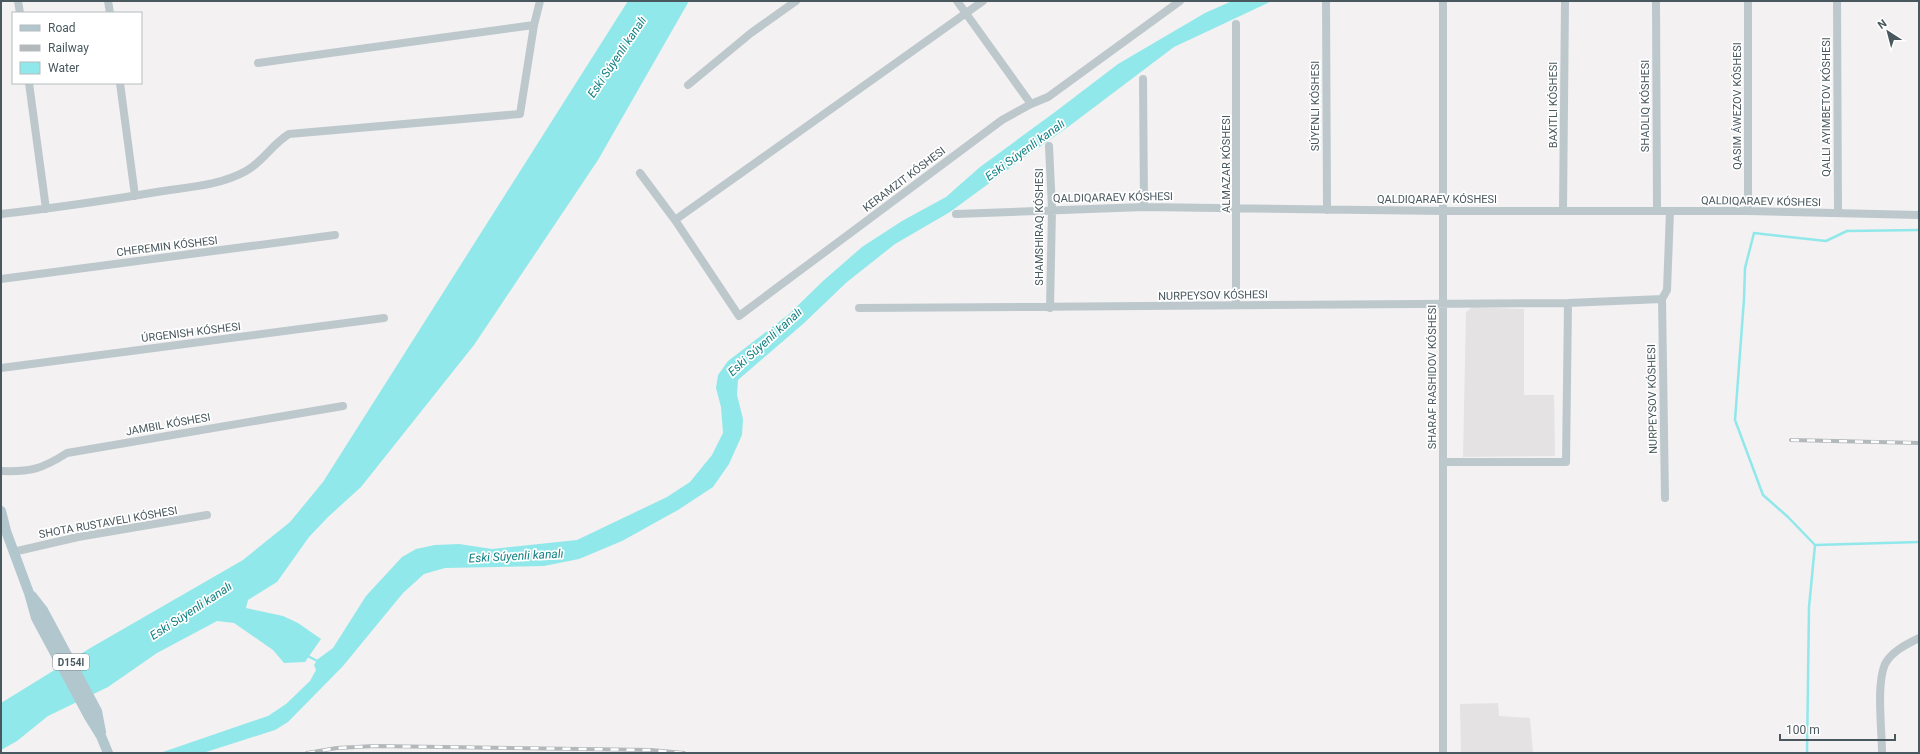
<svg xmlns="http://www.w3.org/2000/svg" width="1920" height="754" viewBox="0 0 1920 754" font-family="Roboto,sans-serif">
<rect width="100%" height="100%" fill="#f3f1f1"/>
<!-- education -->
<path fill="#e4e2e3" d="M1472,307L1524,309V395H1554L1555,456L1463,457L1466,312Z
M1498,703L1499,716L1530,718L1533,753H1461L1460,704Z"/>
<!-- water -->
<path fill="#91e8ea" d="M628,1H689L598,160L474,345L361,487L328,517L309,537L277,582L248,600L246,608L283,616L298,623L321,639L305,662L284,663L273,650L234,623L217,621L157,653L108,687L48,716L17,741L1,750V703L92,647L243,560L290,522L323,482Z
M1232,1H1272L1174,47L1068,127L1022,159L950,212L895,244L847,282L803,324L738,380L737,395L743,419L742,435L729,464L713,487L678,510L622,541L579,559L544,566L445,568L424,574L403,593L343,666L288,722L275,730L203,753H160L268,716L286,704L310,681L316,670L314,665L318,659L333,648L366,596L402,557L416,549L435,545L459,544L492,549L577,540L667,497L690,482L712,455L723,433L721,407L716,388L718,375L728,361L788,315L823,281L862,247L902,221L946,197L980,167L1055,112L1118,64L1205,13Z"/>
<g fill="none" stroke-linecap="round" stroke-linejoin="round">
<!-- stream -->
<path stroke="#91e8ea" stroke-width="2.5" d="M1815,545L1919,542
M306,655L319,662
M1807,753L1809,607L1815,545L1788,517L1763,495L1735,420L1744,299L1745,268L1754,233L1826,241L1847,231L1919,230"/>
<!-- minor -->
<path stroke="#bdc8cd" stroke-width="8" d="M18,1L20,13
M108,1L110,13
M957,1L1031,104
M1326,1L1327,210
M1656,1L1657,211
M1837,1L1838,213
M258,63L534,25
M1143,79L1144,207
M29,83L46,209
M120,83L135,196
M688,85L751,33L796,1
M1049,146L1052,209L1050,308
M640,173L675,220L739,316L1002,120L1031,104L1048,97L1180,1
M1563,210L1565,1
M1748,211V1
M1,214C55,208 109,200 163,191C191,187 221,185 246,171C263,162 272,144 289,134L520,114L534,25L540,1
M956,214L1144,207L1443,211H1748L1919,215
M675,220L983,1
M1,279L335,235
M1236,305V24
M859,308L1568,303L1662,299
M1,368L384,318
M1443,462H1566L1568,303
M1,471C31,472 42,469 67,453L343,406
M1665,498L1662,299L1667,290L1670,211
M13,552L78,537L207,515
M1443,753V1
M1882,753C1882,729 1876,685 1885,664C1892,651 1907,644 1919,638"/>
<!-- major -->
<path stroke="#b2c6ce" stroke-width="10" d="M1,511L6,531L29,593L36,618L88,715L101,736L108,753
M32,596L43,610L97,711L101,732"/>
<defs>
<path id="rail" d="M1791,440L1919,443
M307,753L337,748L375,746L651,750L684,753"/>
</defs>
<!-- rail casing -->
<use href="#rail" stroke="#b3b8bb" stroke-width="4"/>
<!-- rail -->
<use href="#rail" stroke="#fff" stroke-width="2.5" stroke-dasharray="8" stroke-linecap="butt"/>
</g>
<g text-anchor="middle" stroke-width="3.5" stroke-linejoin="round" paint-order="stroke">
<!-- shield labels -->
<rect fill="#fff" stroke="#808a8e" stroke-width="1" x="53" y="654" width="36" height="16" rx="3"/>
<g font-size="10" font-weight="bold" fill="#49585e">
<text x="71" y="666">D154l</text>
</g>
<!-- street labels -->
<g font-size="11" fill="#49585e" stroke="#fff">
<text transform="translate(1553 105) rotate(-90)" y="4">BAXITLI KÓSHESI</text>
<text transform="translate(1315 106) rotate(-90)" y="4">SÚYENLI KÓSHESI</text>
<text transform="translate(1645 106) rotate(-90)" y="4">SHADLIQ KÓSHESI</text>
<text transform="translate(1737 106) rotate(-90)" y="4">QASIM ÁWEZOV KÓSHESI</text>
<text transform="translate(1826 107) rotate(-90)" y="4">QALLI AYIMBETOV KÓSHESI</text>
<text transform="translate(1226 164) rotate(-90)" y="4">ALMAZAR KÓSHESI</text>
<text transform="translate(904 179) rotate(-37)" y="4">KERAMZIT KÓSHESI</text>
<text transform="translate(1113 197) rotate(-1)" y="4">QALDIQARAEV KÓSHESI</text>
<text x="1437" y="203">QALDIQARAEV KÓSHESI</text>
<text transform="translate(1761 201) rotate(1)" y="4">QALDIQARAEV KÓSHESI</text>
<text transform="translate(1039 227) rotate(-90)" y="4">SHAMSHIRAQ KÓSHESI</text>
<text transform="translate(167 246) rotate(-7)" y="4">CHEREMIN KÓSHESI</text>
<text transform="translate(1213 295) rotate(-1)" y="4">NURPEYSOV KÓSHESI</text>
<text transform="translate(191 332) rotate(-7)" y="4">ÚRGENISH KÓSHESI</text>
<text transform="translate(1432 377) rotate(-90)" y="4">SHARAF RASHIDOV KÓSHESI</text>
<text transform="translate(1652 399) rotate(-91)" y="4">NURPEYSOV KÓSHESI</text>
<text transform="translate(168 424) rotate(-10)" y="4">JAMBIL KÓSHESI</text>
<text transform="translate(108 522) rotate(-10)" y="4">SHOTA RUSTAVELI KÓSHESI</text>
</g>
<!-- water labels -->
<g font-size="12" font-style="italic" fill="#118183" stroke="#fff">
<text transform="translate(617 57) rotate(-56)" y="4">Eski Súyenli kanalı</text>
<text transform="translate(1025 150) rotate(-36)" y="4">Eski Súyenli kanalı</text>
<text transform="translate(765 342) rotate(-42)" y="4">Eski Súyenli kanalı</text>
<text transform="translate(516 556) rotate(-3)" y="4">Eski Súyenli kanalı</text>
<text transform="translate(191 611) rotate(-33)" y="4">Eski Súyenli kanalı</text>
</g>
</g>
<!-- border -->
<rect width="1920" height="754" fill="none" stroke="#49585e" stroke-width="4"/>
<!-- legend -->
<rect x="12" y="12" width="130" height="72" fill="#ffffff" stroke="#b6bcbf"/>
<rect x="20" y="25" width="20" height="6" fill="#b2c6ce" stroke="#b6bcbf"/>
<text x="48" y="32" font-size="12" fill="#49585e">Road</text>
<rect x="20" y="45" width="20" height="6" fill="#b3b8bb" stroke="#b6bcbf"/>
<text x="48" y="52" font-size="12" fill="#49585e">Railway</text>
<rect x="20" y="62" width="20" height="12" fill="#91e8ea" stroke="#b6bcbf"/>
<text x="48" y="72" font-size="12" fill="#49585e">Water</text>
<!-- north arrow -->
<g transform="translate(1888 32) rotate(324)" stroke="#ffffff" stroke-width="3" paint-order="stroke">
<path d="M0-3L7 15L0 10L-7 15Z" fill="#49585e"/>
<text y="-6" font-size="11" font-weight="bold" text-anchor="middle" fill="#49585e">N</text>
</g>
<!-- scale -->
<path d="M1780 734v6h115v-6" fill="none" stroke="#49585e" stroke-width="2"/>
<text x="1786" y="734" font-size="12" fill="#49585e" stroke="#ffffff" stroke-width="3" paint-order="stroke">100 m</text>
</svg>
